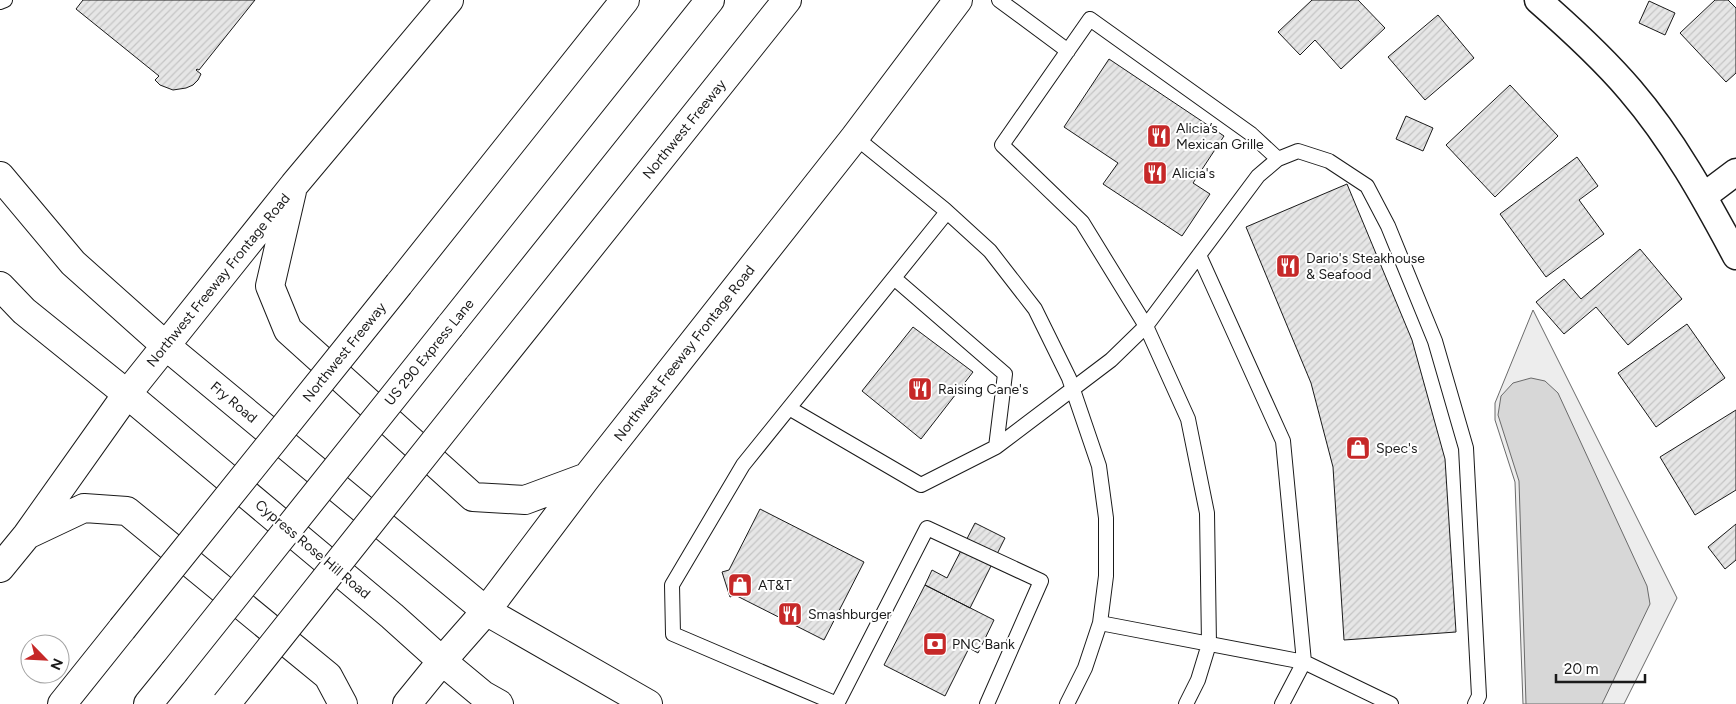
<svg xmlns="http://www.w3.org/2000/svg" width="1736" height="704" viewBox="0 0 1736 704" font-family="Figtree,sans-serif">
<defs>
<pattern id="building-hatch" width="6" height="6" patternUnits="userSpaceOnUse" patternTransform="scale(1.25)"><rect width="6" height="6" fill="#e6e6e6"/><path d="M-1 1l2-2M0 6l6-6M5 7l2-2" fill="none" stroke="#c5c5c5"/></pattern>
</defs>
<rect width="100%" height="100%" fill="#fff"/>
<!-- built -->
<path fill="#ededed" stroke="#6a6a6a" d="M1533,310L1677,598L1624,704H1523L1515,482L1495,420V403Z"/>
<!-- water -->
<path fill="#d7d7d7" stroke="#6a6a6a" d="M1531,378L1545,381L1558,393L1647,586L1650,604L1602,704H1526L1519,481L1498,415L1501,396L1513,383Z"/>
<!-- building -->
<path fill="url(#building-hatch)" stroke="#1a1a1a" d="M83,0H255L199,70L197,69L196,70L201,74L198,80L193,85L186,88L173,90L160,85L155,80L159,76L76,9Z
M1312,0H1358L1385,28L1341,69L1315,40L1300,55L1278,32Z
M1715,0H1728L1736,8V73L1726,82L1680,33Z
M1649,1L1675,13L1665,35L1639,23Z
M1438,15L1474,58L1425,100L1388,57Z
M1109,59L1224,136L1193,183L1210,194L1182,236L1103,184L1118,163L1064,127Z
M1510,85L1558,136L1495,197L1446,145Z
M1406,116L1433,128L1423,151L1396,139Z
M1577,157L1598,186L1579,200L1604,234L1546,277L1500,214Z
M1347,184L1412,340L1445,459L1456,632L1344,640L1333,467L1311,383L1246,227Z
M1640,249L1682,299L1628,345L1596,307L1564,334L1536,302L1564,279L1581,299Z
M1687,324L1725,378L1656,427L1618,373Z
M913,327L973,372L921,439L862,391Z
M1736,410V490L1695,515L1660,457Z
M760,509L864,562L824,640L735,595L730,597L722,572L729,570Z
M975,523L1005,538L970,608L925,585L932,570L947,578Z
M1736,524V560L1725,569L1708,547Z
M925,585L994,620L978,653L969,648L945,696L884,665Z"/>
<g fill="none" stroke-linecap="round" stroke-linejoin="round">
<defs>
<path id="lane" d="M999,0L1068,51
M0,2L5,0
M855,137L944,209L990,251L1035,309L1069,378L1099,466L1106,518V576L1100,623L1085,668L1067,704
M1199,255L1283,441L1304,662L1282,704
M789,408L921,485L996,447L1005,374L894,278
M996,447L1111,360L1146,326L1258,176L1278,159L1298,151L1329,161L1367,186L1388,226L1435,341L1466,448L1479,696L1475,704
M1100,623L1304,662L1391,704
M837,704L673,634L672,585L743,465L947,212
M837,704L927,528L1041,581L987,704
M1186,704L1198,680L1209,644L1207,513L1188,419L1146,326L1082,222L1002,145L1090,19L1251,134L1278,159"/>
<path id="street" d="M1538,0C1570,28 1602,57 1630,90C1673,140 1705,198 1736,256
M1704,196L1736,172"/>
<path id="secondary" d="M0,176L73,263L166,346L486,611L648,704
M292,191L270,286L288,330L473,497L525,500L587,477
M0,286L24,311L127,394L392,616L442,661L483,695L499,704
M29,534L84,508L127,511L328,676L343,704
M0,568L27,535L127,394L294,185L449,0
M407,704L442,661L486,611L587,477L855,137L958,0"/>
<path id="highway" d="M399,284L625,0
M450,326L710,0
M478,387L787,0
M62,704L122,629
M148,704L174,672"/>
</defs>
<!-- lane casing -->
<use href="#lane" stroke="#1a1a1a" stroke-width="16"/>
<!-- street casing -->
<use href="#street" stroke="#1a1a1a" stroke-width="29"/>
<!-- secondary casing -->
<use href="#secondary" stroke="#1a1a1a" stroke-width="30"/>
<!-- highway casing -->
<use href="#highway" stroke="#1a1a1a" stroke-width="30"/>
<!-- lane -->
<use href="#lane" stroke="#fff" stroke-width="14"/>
<!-- street -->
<use href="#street" stroke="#fff" stroke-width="26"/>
<!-- secondary -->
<use href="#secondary" stroke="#fff" stroke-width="28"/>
<!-- highway -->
<use href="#highway" stroke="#fff" stroke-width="28"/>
<defs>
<path id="highway-bridge" d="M122,629L399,284
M174,672L450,326
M226,704L478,387"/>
</defs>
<!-- highway-bridge casing -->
<use href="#highway-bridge" stroke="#1a1a1a" stroke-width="30" stroke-linecap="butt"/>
<!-- highway-bridge -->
<use href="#highway-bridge" stroke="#fff" stroke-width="28"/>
</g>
<!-- icons -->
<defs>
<symbol id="restaurant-square" viewBox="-11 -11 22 22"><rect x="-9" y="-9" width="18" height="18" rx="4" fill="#c62828" stroke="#fff"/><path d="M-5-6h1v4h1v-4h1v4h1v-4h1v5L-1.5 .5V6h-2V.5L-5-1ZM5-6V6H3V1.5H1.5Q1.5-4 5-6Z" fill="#fff"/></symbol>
<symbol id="shop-square" viewBox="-11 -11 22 22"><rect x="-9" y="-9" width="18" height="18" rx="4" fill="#c62828" stroke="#fff"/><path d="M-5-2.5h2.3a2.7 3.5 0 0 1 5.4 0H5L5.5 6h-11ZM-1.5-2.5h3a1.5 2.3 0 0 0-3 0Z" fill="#fff"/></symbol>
<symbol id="bank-square" viewBox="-11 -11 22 22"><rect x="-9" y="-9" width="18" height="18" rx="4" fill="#c62828" stroke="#fff"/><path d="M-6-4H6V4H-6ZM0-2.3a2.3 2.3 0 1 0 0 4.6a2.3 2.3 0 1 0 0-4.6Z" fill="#fff"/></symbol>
</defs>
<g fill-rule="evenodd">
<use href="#restaurant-square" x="1145" y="122" width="28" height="28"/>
<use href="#restaurant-square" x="1141" y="159" width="28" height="28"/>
<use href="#restaurant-square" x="1274" y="252" width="28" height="28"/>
<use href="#restaurant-square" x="906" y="375" width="28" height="28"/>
<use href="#shop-square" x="1344" y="434" width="28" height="28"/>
<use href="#shop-square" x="726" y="571" width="28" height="28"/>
<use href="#restaurant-square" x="776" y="600" width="28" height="28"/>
<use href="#bank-square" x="921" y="630" width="28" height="28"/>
</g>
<g text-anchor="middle" stroke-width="4" stroke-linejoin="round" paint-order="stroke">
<!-- poi labels -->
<g font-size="14" fill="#1a1a1a" stroke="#fff" text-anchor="start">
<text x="1176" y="133">Alicia’s<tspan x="1176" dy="16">Mexican Grille</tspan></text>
<text x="1172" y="178">Alicia's</text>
<text x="1306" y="263">Dario's Steakhouse<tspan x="1306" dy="16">&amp; Seafood</tspan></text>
<text x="938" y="394">Raising Cane's</text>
<text x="1376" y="453">Spec's</text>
<text x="758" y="590">AT&amp;T</text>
<text x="808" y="619">Smashburger</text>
<text x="952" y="649">PNC Bank</text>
</g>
<!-- street labels -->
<g font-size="14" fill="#1a1a1a" stroke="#fff">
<text transform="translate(684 129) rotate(-51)" y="5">Northwest Freeway</text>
<text transform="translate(218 280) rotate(-51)" y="5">Northwest Freeway Frontage Road</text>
<text transform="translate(344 352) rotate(-51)" y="5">Northwest Freeway</text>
<text transform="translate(429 352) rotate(-51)" y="5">US 290 Express Lane</text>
<text transform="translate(684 353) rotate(-52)" y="5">Northwest Freeway Frontage Road</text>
<text transform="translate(234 402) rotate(40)" y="5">Fry Road</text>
<text transform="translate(313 549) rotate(40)" y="5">Cypress Rose Hill Road</text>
</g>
</g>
<!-- north arrow -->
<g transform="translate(45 659) rotate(114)"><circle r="24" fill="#ffffff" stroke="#a3a3a3"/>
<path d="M0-4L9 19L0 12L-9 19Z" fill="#c62828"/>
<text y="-8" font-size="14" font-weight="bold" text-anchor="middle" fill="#1a1a1a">N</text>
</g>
<!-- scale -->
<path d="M1556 674v8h89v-8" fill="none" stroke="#1a1a1a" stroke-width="2.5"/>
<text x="1564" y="674" font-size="15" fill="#1a1a1a" stroke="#ffffff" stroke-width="4" paint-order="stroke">20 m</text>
</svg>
